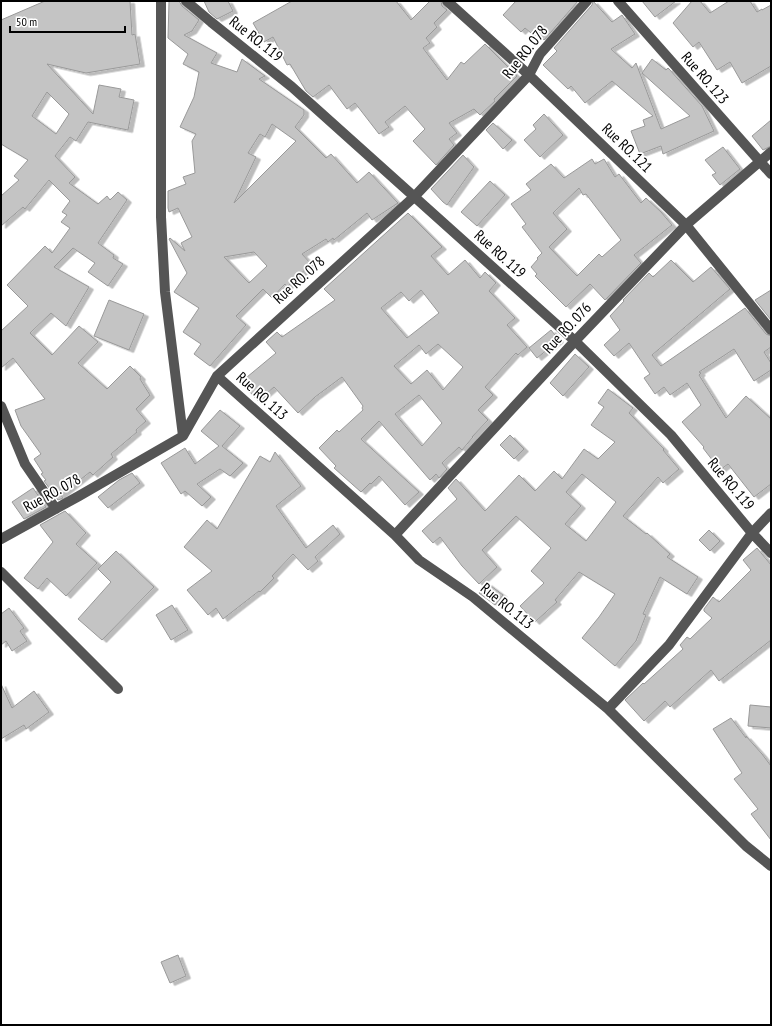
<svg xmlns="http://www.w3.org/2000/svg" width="772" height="1026" viewBox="0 0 772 1026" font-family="'PT Sans Narrow',sans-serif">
<defs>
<filter id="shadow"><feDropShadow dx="4.5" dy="2.5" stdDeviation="0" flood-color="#0004"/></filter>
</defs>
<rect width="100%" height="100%" fill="#fff"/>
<!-- building -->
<path fill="#c4c4c4" stroke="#999" fill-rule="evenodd" filter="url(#shadow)" d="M45,1H130L132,35L135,34L140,64L86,73L47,64L93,114L99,85L121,89L119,97L134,100L128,130L88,122L76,141L70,137L55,156L75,177L69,183L98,204L107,196L110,200L118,192L127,200L98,243L114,255L113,258L123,264L108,286L88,272L95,263L73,248L54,267L89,287L66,326L51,313L30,333L52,355L79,326L98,342L78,363L107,389L130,366L141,377L140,379L150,395L136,409L146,421L136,430L137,432L111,454L113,457L93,475L90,472L61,495L63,498L58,500L44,481L46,480L41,474L43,473L34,459L41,454L21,426L15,410L45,399L13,358L1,368V331L28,306L7,285L45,246L52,253L70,228L61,222L67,215L62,212L70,201L49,180L25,209L23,207L1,226V196L19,180L14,176L28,160L1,144V20ZM47,92L69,114L56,134L32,116Z
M169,1H179L182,6L199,20L192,31L184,35L217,53L211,63L237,72L242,59L265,76L259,79L304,110V115L295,127L326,158L331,154L357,183L369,172L398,203L372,220L367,213L334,240L333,238L328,242L326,239L302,254L311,264L287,287L285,284L272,298L263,289L236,316L246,325L210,366L194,354L201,344L183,332L199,308L174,292L187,273L169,239L170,238L185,251L181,243L192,237L178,208L169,212L168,208V191L186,184L183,177L195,173L192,141L196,134L180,127L194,97L199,72L183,64L188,54L168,38ZM272,124L296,141L234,203L256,157L248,153L260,134L265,137ZM254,252L267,266L249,283L224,257Z
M204,1H228L233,11L217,19L209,12Z
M292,1H396L411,20L430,1H441L442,6L447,10L434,23L437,27L426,38L430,43L423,48L447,80L461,62L464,64L485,44L517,76L494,99L495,101L480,115L474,109L449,123L457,133L449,139L454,145L436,165L413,141L425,129L405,106L385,122L389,127L379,134L355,103L347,109L329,85L313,97L306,91L290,64L287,65L273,37L264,42L253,23Z
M516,1H578L544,40L533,30L531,33L525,28L521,32L503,15Z
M593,1L612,22L622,15L635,34L611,49L632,68L636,63L661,129L690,116L642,73L652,59L666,70L668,68L670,70L702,106L714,131L663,154L661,146L640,154L631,131L645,126L643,120L653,116L612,81L585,103L571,86L568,89L543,65L557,51L554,48L592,5Z
M642,1H676L655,17Z
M692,1H700L710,13L729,1H750L757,12L762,9V10L771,5V66L742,83L730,62L717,70L699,42L693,47L673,23Z
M544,114L563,135L540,157L524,140L536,129L533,125Z
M771,120V146L763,150L752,136Z
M493,123L512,140L503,149L486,130Z
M723,147L740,169L720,185L712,175L716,173L705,160Z
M463,155L474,167L447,205L443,202L431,189Z
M592,159L595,164L604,159L615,177L619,174L641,203L646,198L661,212L672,225L634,255L641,263L605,300L590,284L566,307L535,276L537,274L531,267L538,259L537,258L542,253L522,227L526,224L511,204L531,190L526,184L551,164L564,178ZM579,188L583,195L586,194L621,240L602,257L599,254L577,276L549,247L567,229L553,213Z
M490,181L505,195L477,226L461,212Z
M408,213L442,247L431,256L448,275L465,260L480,278L485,272L496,283L489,291L515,318L507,325L527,347L518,355L516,353L485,387L493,395L478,410L488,420L472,437H473L462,450L459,447L442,463L447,469L439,478L436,474L430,480L379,421L361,439L419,492L405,505L379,476L371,484L370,483L361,492L334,468L336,466L319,448L337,430L339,432L363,410L362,408L363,406L342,377L315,397L298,413L274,387L258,401L241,382L276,353L266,342L277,332L282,337L335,300L324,289ZM421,290L439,313L407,338L381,308L401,292L409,301ZM438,344L463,367L443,390L427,370L411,384L394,366L419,345L426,354ZM419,395L442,423L422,446L395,414Z
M671,260L693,282L711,267L730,289L652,355L661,366L745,308L766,334L771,336V347L764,352L771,363V370L754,381L734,349L699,372L701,373L699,375L726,418L746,396L771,419V484L754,497L728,464L720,470L703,448L704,447L682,422L701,405L687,383L670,395L664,387L655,394L644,378L650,374L629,343L614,356L604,345L620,330L610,316L624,301L623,300L649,273L653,277Z
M771,290V320L755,300Z
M109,300L144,314L129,350L94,336Z
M551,330L559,340L537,358L529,348Z
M575,354L589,367L563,396L550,383Z
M608,389L633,408L629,413L664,449L663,450L679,469L663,483L658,477L623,516L646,534L647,533L670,554L667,557L698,577L687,594L660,577L643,614L646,615L636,641L615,666L582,638L599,617L615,594L579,572L555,600L557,602L535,622L520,606L544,583L531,571L551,548L516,516L482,550L497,567L479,584L462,566L440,537L433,543L422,531L457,499L448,488L456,479L485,511L519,475L535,491L554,471L562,479L584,449L598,459L615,442L591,425L604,407L598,403ZM582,474L616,502L586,541L565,524L581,506L566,492Z
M220,410L240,426L222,446L243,463L230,476L220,469L197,484L211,497L202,506L185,491L181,494L161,463L185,448L195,464L219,446L201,431Z
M510,435L524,449L514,459L500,445Z
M275,452L301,486L276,506L306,548L333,525L340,534L315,557L318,561L308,570L293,554L272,576L274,578L260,592L259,591L223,619L216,608L208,615L187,590L212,571L184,547L207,520L217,529L260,456L270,462Z
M132,473L140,483L108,508L98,497L119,480Z
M33,488L46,507L24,519L12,502Z
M65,511L86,533L76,544L97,563L66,596L47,578L38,589L24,578L53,542L40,525Z
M709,530L720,541L710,551L699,540Z
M757,548L771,565V640L719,681L711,670L670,707L665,701L644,721L625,700L643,683L644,684L683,649L680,645L687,637L690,639L712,618L704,611V609L713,597L719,602L751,570L743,560Z
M116,551L154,587L102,640L78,619L111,582L98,569Z
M487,583L503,595L495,605L479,593Z
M172,605L188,630L171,640L156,615Z
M9,608L24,628L20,631L27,641L12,651L6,641L1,645V614Z
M1,684L12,708L34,691L49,712L26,729L24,725L1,739Z
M750,705L771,707V728L748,726Z
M731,718L746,738V736L762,754L771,766V840L751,814L758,809L734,779L742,773L713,729Z
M178,955L186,976L170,983L161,962Z"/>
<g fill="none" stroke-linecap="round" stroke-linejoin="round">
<!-- minor -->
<path stroke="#555" stroke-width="10" d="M161,1V217L165,292L183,436
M186,1L211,22L292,87L575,341L671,435L752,533L771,553
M447,1L529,75L686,225L771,330
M618,1L771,174
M217,376L395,535L419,560L473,597L608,709L746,846L771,866
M1,406L25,464L56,509
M395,535L575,341L686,225L771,152
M1,539L79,496L183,436L217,376L414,197L529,75L540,54L587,1
M1,572L118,689
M608,709L669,645L752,533L771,513"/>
</g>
<g text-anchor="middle" stroke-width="3.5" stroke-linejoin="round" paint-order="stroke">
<!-- street labels -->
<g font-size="15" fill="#000" stroke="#fff">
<text transform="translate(256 39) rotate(38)" y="5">Rue RO. 119</text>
<text transform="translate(525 52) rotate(-52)" y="5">Rue RO. 078</text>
<text transform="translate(705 78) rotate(49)" y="5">Rue RO. 123</text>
<text transform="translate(627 148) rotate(44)" y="5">Rue RO. 121</text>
<text transform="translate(500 254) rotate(42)" y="5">Rue RO. 119</text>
<text transform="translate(299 280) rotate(-42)" y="5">Rue RO. 078</text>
<text transform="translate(567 328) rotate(-47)" y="5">Rue RO. 076</text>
<text transform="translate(262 396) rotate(42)" y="5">Rue RO. 113</text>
<text transform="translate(731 484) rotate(50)" y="5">Rue RO. 119</text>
<text transform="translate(52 493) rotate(-29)" y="5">Rue RO. 078</text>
<text transform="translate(507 606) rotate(39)" y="5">Rue RO. 113</text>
</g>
</g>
<!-- border -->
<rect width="772" height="1026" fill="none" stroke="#000000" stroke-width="4"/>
<!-- scale -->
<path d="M10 26v6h115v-6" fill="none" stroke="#000000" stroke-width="2"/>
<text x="16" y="26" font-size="12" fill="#000000" stroke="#ffffff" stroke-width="3" paint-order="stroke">50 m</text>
</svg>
